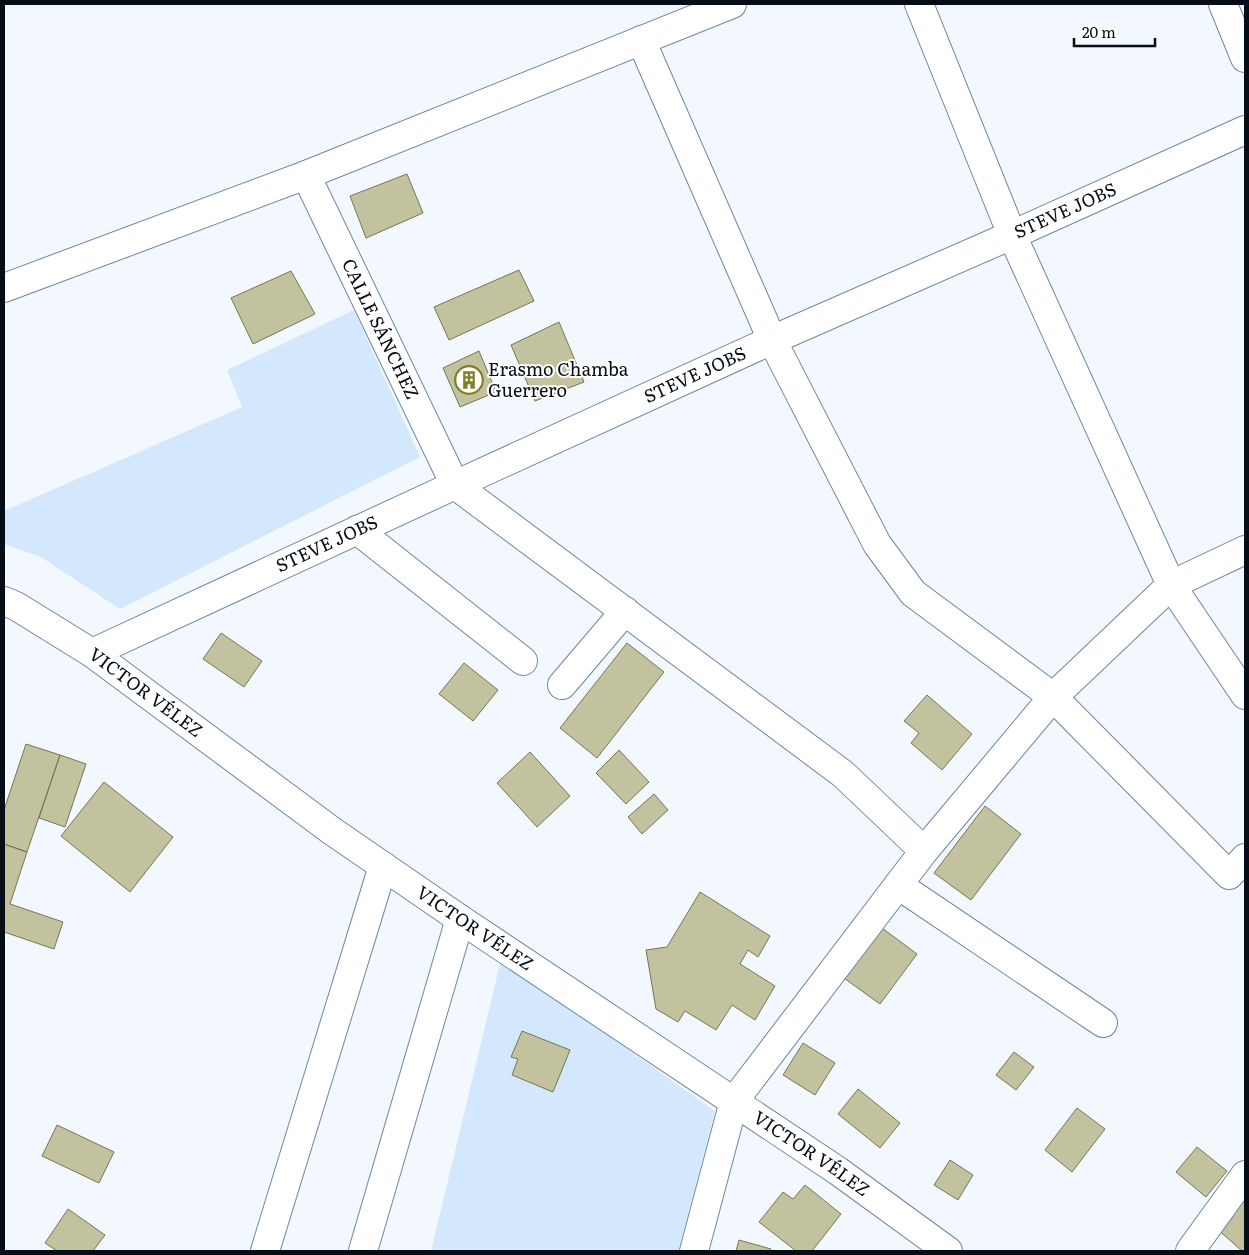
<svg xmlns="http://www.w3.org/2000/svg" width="1249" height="1255" viewBox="0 0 1249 1255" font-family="Literata,serif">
<rect width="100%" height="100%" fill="#f2f8fd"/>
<!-- green -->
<path fill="#d3e8fd" d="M354,310L420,457L120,609L41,557L4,544V511L242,407L227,370Z
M501,960L715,1111L678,1251H431Z"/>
<!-- building -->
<path fill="#c2c29e" stroke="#777655" d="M407,174L423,213L366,238L350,196Z
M519,270L534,301L449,340L434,307Z
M291,271L315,314L253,344L231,298Z
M559,322L584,382L535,401L511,345Z
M479,351L496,392L460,407L443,368Z
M221,633L262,661L244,687L203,659Z
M627,643L664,672L597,758L560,728Z
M464,663L498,690L473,721L439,694Z
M927,695L972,734L942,770L911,743L919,733L904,721Z
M26,744L60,755L27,852L4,844V810Z
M619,750L649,782L626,804L596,773Z
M530,752L570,796L537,827L497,783Z
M60,755L86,764L65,827L39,818Z
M104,782L173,837L130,892L61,836Z
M654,794L668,810L642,834L628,817Z
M985,806L1021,834L971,900L934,873Z
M4,844L27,852L10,904L63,922L54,949L4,932Z
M700,892L770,936L758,957L748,950L740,964L775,986L755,1020L732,1005L716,1030L685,1011L678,1022L656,1009L646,950L667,947Z
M878,925L917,954L880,1004L841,976Z
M522,1031L570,1050L553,1092L512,1075L518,1059L511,1057Z
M803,1043L835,1063L815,1095L783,1075Z
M1014,1052L1034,1067L1016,1090L996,1075Z
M858,1089L900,1123L880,1148L838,1114Z
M1077,1108L1105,1129L1072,1172L1045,1150Z
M57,1125L114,1152L99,1183L42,1156Z
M1197,1147L1227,1171L1206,1197L1176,1172Z
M950,1160L973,1175L958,1200L934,1185Z
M805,1185L841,1214L812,1251H796L759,1222L783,1192L793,1199Z
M1245,1193V1251H1242L1214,1226Z
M68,1209L105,1235L93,1251H57L45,1243Z
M739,1240L771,1249L770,1251H736Z"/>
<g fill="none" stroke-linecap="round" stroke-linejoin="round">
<defs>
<g id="minor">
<path d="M919,4L1012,235L1171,585L1245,695"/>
<path d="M1223,4L1245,58"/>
<path d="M641,40L772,340L877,544L913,593L1053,697L1229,875L1245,858"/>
<path id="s1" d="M306,175L455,485L843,774L924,851"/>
<path d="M4,288L306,175L732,4"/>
<path d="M357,530L523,661"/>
<path id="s2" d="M4,601L16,606L92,653L332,831L460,919L838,1171L948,1251"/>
<path id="s3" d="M92,653L455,485L772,340L1012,235L1245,130"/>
<path d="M562,685L625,611"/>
<path d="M898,885L1103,1023"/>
<path d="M265,1251L383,866"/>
<path d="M363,1251L460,919"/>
<path d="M694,1251L734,1101L924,851L1053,697L1171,585L1245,550"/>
<path d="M1190,1251L1245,1175"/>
</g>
</defs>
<!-- minor casing -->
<use href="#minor" stroke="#6e87a0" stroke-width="30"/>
<!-- minor -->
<use href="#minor" stroke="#fff" stroke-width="28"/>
</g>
<!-- icons -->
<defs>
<symbol id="building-ring" viewBox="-11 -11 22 22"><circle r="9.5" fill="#fff" stroke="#827f27" stroke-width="1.5"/><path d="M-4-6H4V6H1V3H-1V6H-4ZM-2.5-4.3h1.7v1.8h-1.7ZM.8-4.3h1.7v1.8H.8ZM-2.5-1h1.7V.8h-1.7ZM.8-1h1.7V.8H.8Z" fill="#827f27"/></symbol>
</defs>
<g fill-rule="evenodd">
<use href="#building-ring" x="453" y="364" width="32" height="32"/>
</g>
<g text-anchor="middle" stroke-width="4" stroke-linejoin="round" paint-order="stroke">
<!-- street labels -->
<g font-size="18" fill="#050d16" stroke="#fff">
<text dy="6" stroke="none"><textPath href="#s3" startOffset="1069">STEVE JOBS</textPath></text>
<text dy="6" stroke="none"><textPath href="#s1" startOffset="171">CALLE SÁNCHEZ</textPath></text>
<text dy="6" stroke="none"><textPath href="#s3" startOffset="664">STEVE JOBS</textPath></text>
<text dy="6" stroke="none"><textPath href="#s3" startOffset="259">STEVE JOBS</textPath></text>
<text dy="6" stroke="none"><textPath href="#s2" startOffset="169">VICTOR VÉLEZ</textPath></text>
<text dy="6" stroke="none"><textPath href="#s2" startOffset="574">VICTOR VÉLEZ</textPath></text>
<text dy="6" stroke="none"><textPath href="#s2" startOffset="979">VICTOR VÉLEZ</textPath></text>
</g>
<!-- poi labels -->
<g font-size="18" fill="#050d16" stroke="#fff" text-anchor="start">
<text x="488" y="376">Erasmo Chamba<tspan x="488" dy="21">Guerrero</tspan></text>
</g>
</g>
<!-- border -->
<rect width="1249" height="1255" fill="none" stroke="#050d16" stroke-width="10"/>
<!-- scale -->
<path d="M1074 38v8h81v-8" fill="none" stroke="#050d16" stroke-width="2.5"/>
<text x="1082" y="38" font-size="15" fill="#050d16" stroke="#ffffff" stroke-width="4" paint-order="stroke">20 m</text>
</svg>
